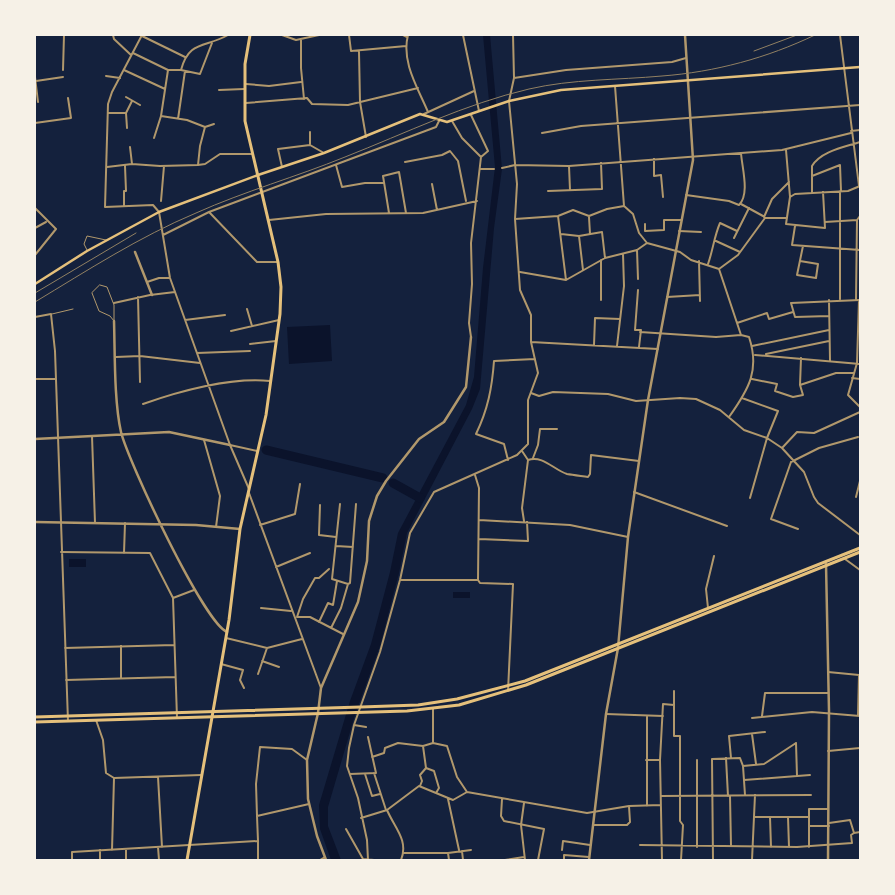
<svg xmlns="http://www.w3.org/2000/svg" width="895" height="895" viewBox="0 0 895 895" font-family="Mulish,sans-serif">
<rect width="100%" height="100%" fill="#14213d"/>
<!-- water -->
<path fill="#0b132b" d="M483,35H490L502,169L494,228L480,389L472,409L407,533L399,573L380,646L355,715L328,807V826L341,860H331L320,829L319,805L350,701L371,644L390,572L398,533L466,405L474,377L483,268L495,167Z
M330,325L332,361L289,364L287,327Z
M69,559H86V567H69Z
M453,592H470V598H453Z"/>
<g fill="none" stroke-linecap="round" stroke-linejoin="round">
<!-- river -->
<path stroke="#0b132b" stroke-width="9" d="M266,450L383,478
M393,483L420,498"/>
<!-- service -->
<path stroke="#b1986c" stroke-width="1" d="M87,250L84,244L87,236L106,240
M100,285L107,287L114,305V321L110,316L99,311L92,293Z"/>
<!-- pedestrian -->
<path stroke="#b1986c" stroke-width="1" d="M52,314L73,309"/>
<!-- minor -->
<path stroke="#b1986c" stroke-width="2" d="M35,35H36
M113,35L114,39L131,55
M142,35L112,92L108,104L105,207L153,205L159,212L170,278L230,445L249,489
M282,35L296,40L319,35
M349,35L351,51L406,46
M403,35L407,37
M408,35C401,62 418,88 428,112
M463,35L479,111
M840,35L859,186
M142,36L185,57
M301,40V68L304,99
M359,52L360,102L366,137
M133,53L168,70H181C189,40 205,48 228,35
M63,70L64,35
M124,70L165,89
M168,70L161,116L187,120L205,127
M181,70L200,74L212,43
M106,76L120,78
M35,77L38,102
M514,78L566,70L672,62L686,58
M36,81L63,77
M246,84L269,86L301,82
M615,86L624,206
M219,90L244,89
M126,97L140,105
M246,103L307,98L312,104L348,105L418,88
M108,113H126
M424,114L474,91
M471,115L488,151L481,157
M178,119L185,71
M452,121L462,138L481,157L471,243L472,284L469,323L471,337
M35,123L71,118L68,98
M127,128L126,113L132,101
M851,131L860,130
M310,132V144
M542,133L581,126L860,105
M154,138L161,116
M130,147L132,164
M786,150L790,197
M654,159V176L661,175L663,197
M405,162L442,155L450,151L458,161L466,201
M198,165L200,146L205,127L214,124
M336,165L342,187L365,183H384
M569,166L570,190
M107,167L132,164L160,166L198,165L205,164L220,154H252
M282,167L278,149L310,145L324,153
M502,168L515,165L569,166L782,150L851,133
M480,169H494
M812,176L840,165L841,191
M432,184L437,210
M548,191L602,189L601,163
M840,191V299
M823,192L825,228L786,224L790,197L795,194L848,191L860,186
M812,193V166C821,151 845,147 860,142
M686,195L729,201L739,205C750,194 742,168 741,153
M161,201L164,166
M741,204L763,216
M124,206V191H126L125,166
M35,208L56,229L35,255
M209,212L436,127L439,121
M389,213L383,176L399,172L406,213
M558,216L566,280
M589,217L590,234
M765,218H787
M515,219L558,216L573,210L589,216L607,209L624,206L633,214L639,233L647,243L680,252L691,260L719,269
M269,220L326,214L423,213L477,201
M857,220L860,216
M825,222L857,220L856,300
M645,224V231L664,230V220H681
M795,226L792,245L860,250
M35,228L46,222
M679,231L701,232
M561,234L579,236L602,232L605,258
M163,235L209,212L257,262H278
M579,236L583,270
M734,238L749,208
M716,241L740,252
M637,250L638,279
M601,260V300
M699,261L700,301
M800,261L818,264L816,278L797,275L803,246
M708,264C713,250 714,237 720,223L737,231
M719,269L741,335L749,337C760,370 749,389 729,417
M719,269L738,255L765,218L764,217L772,199L789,182
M520,272L566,280L605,258L637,250L647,243
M147,282L159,278H170
M638,290L635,330H641L639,347
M138,297L140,382
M667,297L700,295
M829,300L830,360
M859,300L857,363L848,395L860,407
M114,303L150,295L175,292
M247,309L252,326
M829,316L795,317L791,303L860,300
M35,317L51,314L55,351L68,721
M185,320L225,315
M737,323L767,313L769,319L793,312
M231,331L279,320
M640,332L716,337L741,335
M531,342L658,349
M250,344L276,341
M594,345L595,318L620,319
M617,346L624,286L623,254
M752,346L829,330
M197,353L250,351
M766,354L829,341
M755,355L860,364
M116,357L140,356L200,363
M852,378L860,379
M35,379H55
M752,379L777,384L775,391L793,397L803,395L800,385L801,358
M800,385L836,373H853
M531,393L539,396L553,392L608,394L636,401L680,398L696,399L720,410L744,430L767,438L782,448L804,472L814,497L818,503L860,535
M742,398L778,411L767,438L750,498
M143,404C180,391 232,377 270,381
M92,436L95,523
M204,440L220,496L216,527
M230,445L257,451
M782,448L797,432L814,433L860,412
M522,451L528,460C543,455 554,470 567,474C573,475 581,476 588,477L590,474L591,455L639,461
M533,458L538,445L540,429H557
M508,460L504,444L476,434C488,409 492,388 494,361L535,359
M475,475L479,488L478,580L480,583L513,584L508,691
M634,492L727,526
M249,493L321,688
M856,497L860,481
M340,504L332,579L348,584L350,583L356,504
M320,505L319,535L336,537
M479,520L570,525L628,537
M524,521L522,508L528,460
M260,525L295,514L300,484
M798,529L771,519L791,462L819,448L858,437
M479,539L528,541L527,522
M336,546L353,547
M61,552L150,553L173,598L177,718
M124,553L125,523
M845,559L860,570
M276,567L310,553
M400,580H478
M173,598L194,590
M261,608L291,611
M708,608L706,589L714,556
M297,617L303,599L315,578H319L329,569
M297,617H310L343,634
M319,622L328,603L333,605L337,581
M331,628L341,608L348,584
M226,638L267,648L302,639
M121,646V678
M65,648L174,645
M262,661L279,667
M221,664L243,670L240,680L244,688
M828,672L859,675L858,715
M258,674L267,648
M66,680L175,677
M674,691V736H680V821L683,825L681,860
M433,708V743
M606,714L663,716
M762,716L765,693H828
M752,718L812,712L860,716
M96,720L103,740L106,773L114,778
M354,725L366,727
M752,734L756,764
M796,743L797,776
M828,751L860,748
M372,757L384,753L385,748L398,743L423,746L433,743L447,746L457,777L467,792
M726,758L728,796
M731,758L729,736L765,732
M646,760H660
M697,760V847
M743,766L764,764L796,743
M426,768L434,771L439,788L436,793
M374,773L386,810
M350,774L376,773L368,737
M365,774L372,796L380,794
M158,777L162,847
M744,780L810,775
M420,786L422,781L420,775L426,768L423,746
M661,796L811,795
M730,796L731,846
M448,799L459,850
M502,799L501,816L504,821L544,829L538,860
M524,803L521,825L525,860
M647,806V716
M387,810C394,827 409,840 401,860
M257,816L256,784L260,747L292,749L307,760
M755,817H809
M770,817L771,847
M788,817L789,847
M361,818L387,810L419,786L453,800L467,792L587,813L629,806L661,805
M829,823L850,820L854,833L860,832
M593,825H627L630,822L629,806
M809,826H829
M346,829L363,859L374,860
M258,841V860
M640,845L797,847L852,843L851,835L854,833
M158,847L159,860
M809,847V809H828
M112,850L114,778L201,775
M562,850L563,841L590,845
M462,851L463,860
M404,853H448L471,850
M448,853L449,860
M72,860V852L258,841L257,816L309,804
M100,860V850
M126,860V849
M320,860L325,857
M368,860L367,840L358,798L347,766L349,748L354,725L380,652L400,580L410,533L434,492L517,455L528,444V400L538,373L531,342V315L520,290L515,219L517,184L509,101L514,78L513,35
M505,860L524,857
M564,860V855L589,857
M662,860L660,760L663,704L674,705
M713,860L712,759L740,758L743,766L745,795
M752,860L755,795"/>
<!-- tertiary -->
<path stroke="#b1986c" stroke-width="2.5" d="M135,252L152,295
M114,321C115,353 114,401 121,432C128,461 204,623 227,632
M35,439L169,432L230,445
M35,522L196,525L240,529
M826,564L829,711L828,860
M326,860L317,836L308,799L307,760L318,713L321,688L358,602L367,561L369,521L377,496L386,481L419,439L444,422L466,387L471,337
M589,860L606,714L618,648L628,537L648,400L693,160L685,35"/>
<!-- secondary -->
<path stroke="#e5c07b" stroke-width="2.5" d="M35,284L87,251L159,212L258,175L324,153L420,114L447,122L509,101L561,90L860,67"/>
<!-- primary -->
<path stroke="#e5c07b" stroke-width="3" d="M187,860L229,620L240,529L266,415L280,314L281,287L278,262L245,121V64L250,35"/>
<!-- trunk -->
<path stroke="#e5c07b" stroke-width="3" d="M35,717L361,707L418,705L457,699L525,681L860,548
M35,722L407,711L459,705L526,685L860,552"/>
<!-- rail -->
<path stroke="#918062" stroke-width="1" d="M754,51L797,35
M35,293L136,233
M35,302C88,270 139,237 196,213C245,191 296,177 345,157C406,133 465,104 529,89C572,79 618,80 662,76C715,72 767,58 815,35"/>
</g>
<!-- border -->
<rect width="895" height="895" fill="none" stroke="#f6f1e7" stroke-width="72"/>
</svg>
